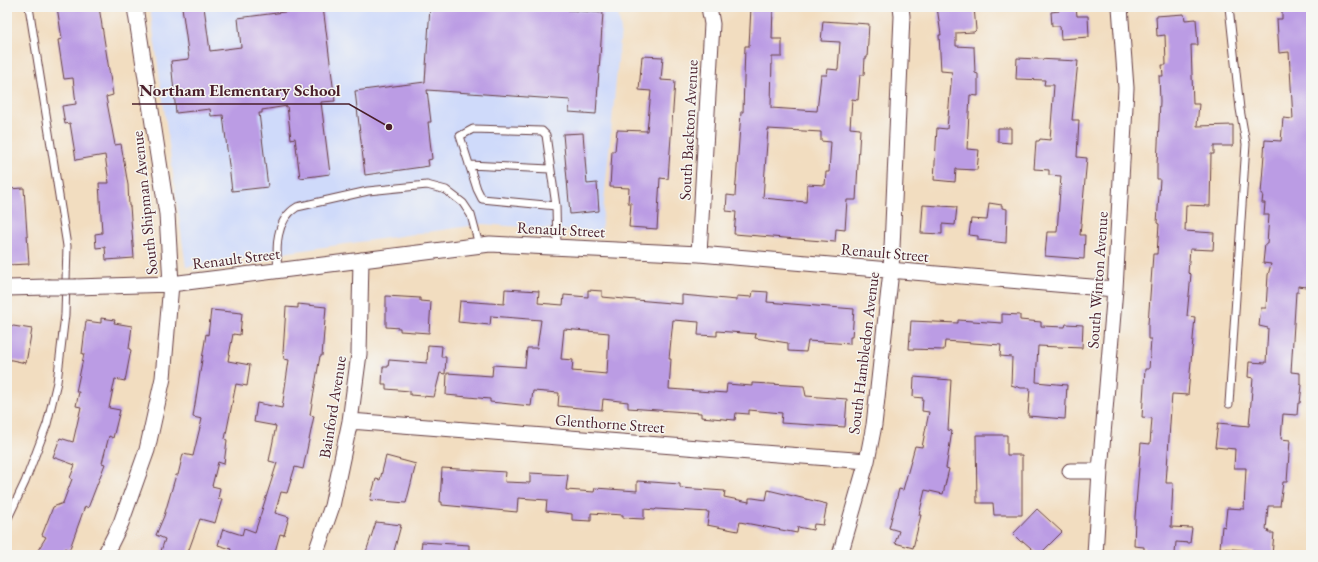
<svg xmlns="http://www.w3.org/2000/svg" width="1318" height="562" viewBox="0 0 1318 562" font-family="'EB Garamond',serif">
<rect width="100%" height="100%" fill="#f6f6f2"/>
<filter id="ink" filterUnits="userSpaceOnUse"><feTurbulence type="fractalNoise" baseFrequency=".025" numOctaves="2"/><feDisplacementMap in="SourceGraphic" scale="8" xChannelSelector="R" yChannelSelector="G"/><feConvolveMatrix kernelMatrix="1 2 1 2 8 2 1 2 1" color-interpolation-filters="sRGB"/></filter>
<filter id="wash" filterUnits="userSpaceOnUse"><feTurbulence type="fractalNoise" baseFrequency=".012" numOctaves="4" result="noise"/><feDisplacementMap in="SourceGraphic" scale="16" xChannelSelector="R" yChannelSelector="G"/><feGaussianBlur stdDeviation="0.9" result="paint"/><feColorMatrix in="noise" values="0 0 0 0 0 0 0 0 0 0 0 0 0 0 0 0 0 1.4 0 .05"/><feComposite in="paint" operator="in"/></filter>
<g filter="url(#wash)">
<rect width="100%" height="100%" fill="#f2ddc0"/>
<!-- built -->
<path fill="#cfdafa" d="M150,7H617L621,30L601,233L483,224L186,267Z"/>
<g id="blocks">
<!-- building -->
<path fill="#bb9ce4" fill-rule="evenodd" d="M57,7H99L113,95L106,97L115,145L121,144L128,185L129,206H130L134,258L106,260L105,247L96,248L95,234L102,233L99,183H109L105,155L76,160L70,123L65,124L62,106L76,104L73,78L64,79L58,40L62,39Z
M182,7H204L210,51L241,47L238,18L323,7L335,101L321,102L330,174L300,178L295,138L291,139L287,106L262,110V113H259L268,187L232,191L223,115L211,116L210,109L176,113L171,61L189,59Z
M430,7H568V10L603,13L596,114L569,112L570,100L427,90L431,122H428L432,159L428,160L429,166L365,175L355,91L425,82Z
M751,7H773L772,39H782V57H772L771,108L817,111L821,75H827L828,69L838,70L840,42L821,41L823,21L869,24L867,58H865L864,75H860L858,100L852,99L850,128L860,129L856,200H847L845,230L836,229L835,242L734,234L736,212L726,211L727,195L735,196L741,112H743L745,46H749ZM768,129L821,132V141L831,142L829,172H826L825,185L807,184L806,202L763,198Z
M937,7H974L976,30L974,32L956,33V46L974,47L975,73L978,74V96L970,95L967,149L979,150L977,170L956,169L955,182L934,180L937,128L947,129L952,72L941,71L939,35H941Z
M1059,7H1076L1077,16H1088L1089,37L1061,39L1060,26H1052L1051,12L1059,11Z
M1282,7H1311V245L1307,287L1298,286V292H1296L1291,372L1300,373V384L1302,385L1300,403H1298L1297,415L1283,414L1281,439L1290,440L1287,482H1283L1280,506H1268L1266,530H1269L1268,533H1274L1272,555H1254V551L1220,548L1222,526L1225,527L1227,508L1244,509L1246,468H1234L1235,449L1215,447L1218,423L1249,426L1253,378L1248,377L1249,362L1266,363L1268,328L1259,326L1261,308H1266L1268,275L1271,264L1263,263L1265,244H1267L1269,215H1264L1265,203H1262L1263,194H1261L1265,140L1281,141L1283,118L1293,119L1289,52L1279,53L1277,19H1282Z
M1184,14L1185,20L1196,19L1198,45H1191L1193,104H1199L1197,126L1233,125V146H1214V154H1211L1210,206L1186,205L1185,231L1214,233L1213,250L1190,249L1188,273L1191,274L1187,316L1195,317L1188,395L1172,394L1166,483H1173L1171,527L1192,528L1190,543L1176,542L1175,554L1144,555V547L1134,546L1135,517L1141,443L1150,444L1152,418L1142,417L1145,369H1149L1151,339H1148V324L1153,254H1157L1159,224L1157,223L1160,179H1157V165L1160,101L1159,76H1163L1162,65H1166L1165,35L1157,36L1156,16Z
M642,56L663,57L661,80L675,81L668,179L660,178L657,229L629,227L631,203H628L629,188L610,187L612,151H615L617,130L647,131L651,91L639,90Z
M1017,58L1078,61L1072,120H1079L1077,157L1087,158L1080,235H1085L1084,259L1045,256L1047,232H1057L1061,176L1049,175V170L1034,169L1036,141H1039L1040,139L1050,140L1054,85H1044L1045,80L1016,79Z
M998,128H1011V143L998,142Z
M583,133L587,184L597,183L599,211L570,214L563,134Z
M24,188L29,264L7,265V189Z
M989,203L1002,205V208L1007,209L1006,243L978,240V236L969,235L971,219L987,220Z
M923,205L957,207L955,225L942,224V234L921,233Z
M505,289L539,291L538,303L563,305L564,295L588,297V290L602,291V297L682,304V295L737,300V296L752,297L753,291L768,292L767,302L854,309L852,337H850V344L808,341L806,352L788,351V343L755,338L756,334L717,331V336L698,335L699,322L673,320L669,359H671L669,389L726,393L727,384L752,386V383L804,386L806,396L847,399L845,427L781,423L782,413L749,410V414L736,413L735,420L701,417V413L628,408V402L603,399L602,410L558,406L559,393L533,391L531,406L490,402V399L446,395L447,373L492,376L493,365L525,367L527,348H537L541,320L491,316L490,325L458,322L460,301L504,304ZM564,329L609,333L607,374L572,371L573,360L561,359Z
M386,296L420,298V301L431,302L429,333L400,331V328L386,327Z
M298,304L326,307L322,356H320L310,415L314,416L303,469L295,467L287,493L281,492L275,513L289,517L284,535L280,534L274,555H229L231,549L218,545L223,529L242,535L244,528L255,532L277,463L269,461L276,426L254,422L257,403L282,408L289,360L284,359L283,353L286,307L298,308Z
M211,310L242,313L240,335L233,334L228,361L250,365L247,386L236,384L225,439L227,440L224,464L218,462L212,486L220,488L218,499H222L215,523L200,519L187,555H171L161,551L165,539L156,535L164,516L176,475H178L183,454L193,456L202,419L193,417L206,334L208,335Z
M1002,314L1020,315V320L1041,322V326L1065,327L1066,324L1083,325L1082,348L1038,346L1036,382L1067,385L1065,419L1028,416L1030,388H1021L1011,385L1012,357L1000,356L1001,345L945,341L944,350L909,349L911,321L958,323V320L1002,323Z
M101,318L115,320L114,323L132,326L129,349L131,350L125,381L115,379L109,408L120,410L113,438L109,436L102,463L105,464L88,508L85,506L69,551L65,548L61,555H35L46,537L42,535L53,507L63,503L72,479L70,478L75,465L53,457L60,438L73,442L81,407L76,406L79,392H76L84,354H82L86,321L101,323Z
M7,325L32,329L26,363L7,359Z
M428,345L442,346L441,357H446L445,374L440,373L434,397L410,395V391L386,389V384H382L383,367H388L389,360L427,363Z
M914,377L951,380L948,430L952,431L946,468L949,469L943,494L925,490L919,515H921L913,548L895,543L899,531L889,528L899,489L903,490L915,446L922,447L929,412L922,411L923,398L913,397Z
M976,435H1007V455H1022V515H994L993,503H977Z
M386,456L416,464L406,503L370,500L376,479L380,480Z
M442,468L506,472L505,482L530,483V473L568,475L566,490L594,492L595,488L637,491V481L680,484V488L725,491L724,497L749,502V498H753L766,500L768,490L827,504L823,525L814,524L813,530L798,527L797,533L740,522L738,531L707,525L709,512L656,509L655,510L644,509V519L623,518V515L591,513V521L572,520V514L546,511L547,500L518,498L517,512L442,505V502H440Z
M1037,509L1062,532L1039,555L1023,541L1021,542L1013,534Z
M376,522L401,525L393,555H365Z
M422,542L469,545V555H420Z"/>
</g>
</g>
<g filter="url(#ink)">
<use href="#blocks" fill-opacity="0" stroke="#633c41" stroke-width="1"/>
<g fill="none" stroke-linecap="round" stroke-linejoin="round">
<defs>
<path id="lane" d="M1229,7L1240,109L1246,144L1229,404
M469,165L550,169
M556,206L482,199L477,189L460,136L473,129L542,131L546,135L556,206L557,247
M278,271C276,248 275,220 297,207L368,191L427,185L446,190L463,203L471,215L479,245
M7,520L25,482L47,424L57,382L65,315L67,246L29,7"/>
<path id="street" d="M699,254L712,24L709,7
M76,287L171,284L490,244L699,254L1115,289
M7,288L48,287
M350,421L867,461
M1070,471H1100
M105,555L121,523L147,450L163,378L171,284L167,214L135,7
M315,555L332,506L350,421L359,354L361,260
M840,555L867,461L874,425L891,271L902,16L901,7
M1095,555L1100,471L1115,289L1126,88L1120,7"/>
</defs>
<!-- lane casing -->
<use href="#lane" stroke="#633c41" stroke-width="9"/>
<!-- street casing -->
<use href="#street" stroke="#633c41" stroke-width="17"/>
<!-- lane -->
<use href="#lane" stroke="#fff" stroke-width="7"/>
<!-- street -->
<use href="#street" stroke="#fff" stroke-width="15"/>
<defs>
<path id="street-bridge" d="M48,287H76"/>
</defs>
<!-- street-bridge casing -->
<use href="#street-bridge" stroke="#633c41" stroke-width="17" stroke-linecap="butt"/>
<!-- street-bridge -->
<use href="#street-bridge" stroke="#fff" stroke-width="15"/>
</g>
</g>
<g text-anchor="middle" stroke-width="3" stroke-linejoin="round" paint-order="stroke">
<!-- street labels -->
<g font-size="16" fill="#4a1f2b" stroke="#f6f6f2">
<text transform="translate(688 130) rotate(-87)" y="6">South Backton Avenue</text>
<text transform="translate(144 203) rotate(-96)" y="6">South Shipman Avenue</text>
<text transform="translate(561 229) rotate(3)" y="6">Renault Street</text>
<text transform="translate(885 252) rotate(5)" y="6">Renault Street</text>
<text transform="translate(236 258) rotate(-7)" y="6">Renault Street</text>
<text transform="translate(1097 280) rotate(-86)" y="6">South Winton Avenue</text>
<text transform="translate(863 353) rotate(-83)" y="6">South Hambledon Avenue</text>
<text transform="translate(332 407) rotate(-81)" y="6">Bainford Avenue</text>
<text transform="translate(610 423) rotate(4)" y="6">Glenthorne Street</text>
</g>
</g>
<!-- callouts -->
<path fill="none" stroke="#4a1f2b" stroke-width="1.5" d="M389 127L349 104H132"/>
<circle fill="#4a1f2b" stroke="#f6f6f2" stroke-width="1.5" cx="389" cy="127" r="4"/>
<g font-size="17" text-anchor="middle" font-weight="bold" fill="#4a1f2b" stroke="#f6f6f2" stroke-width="3" stroke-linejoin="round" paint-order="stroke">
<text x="240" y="96">Northam Elementary School</text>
</g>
<!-- margin -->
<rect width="1318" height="562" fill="none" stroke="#f6f6f2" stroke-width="24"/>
</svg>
